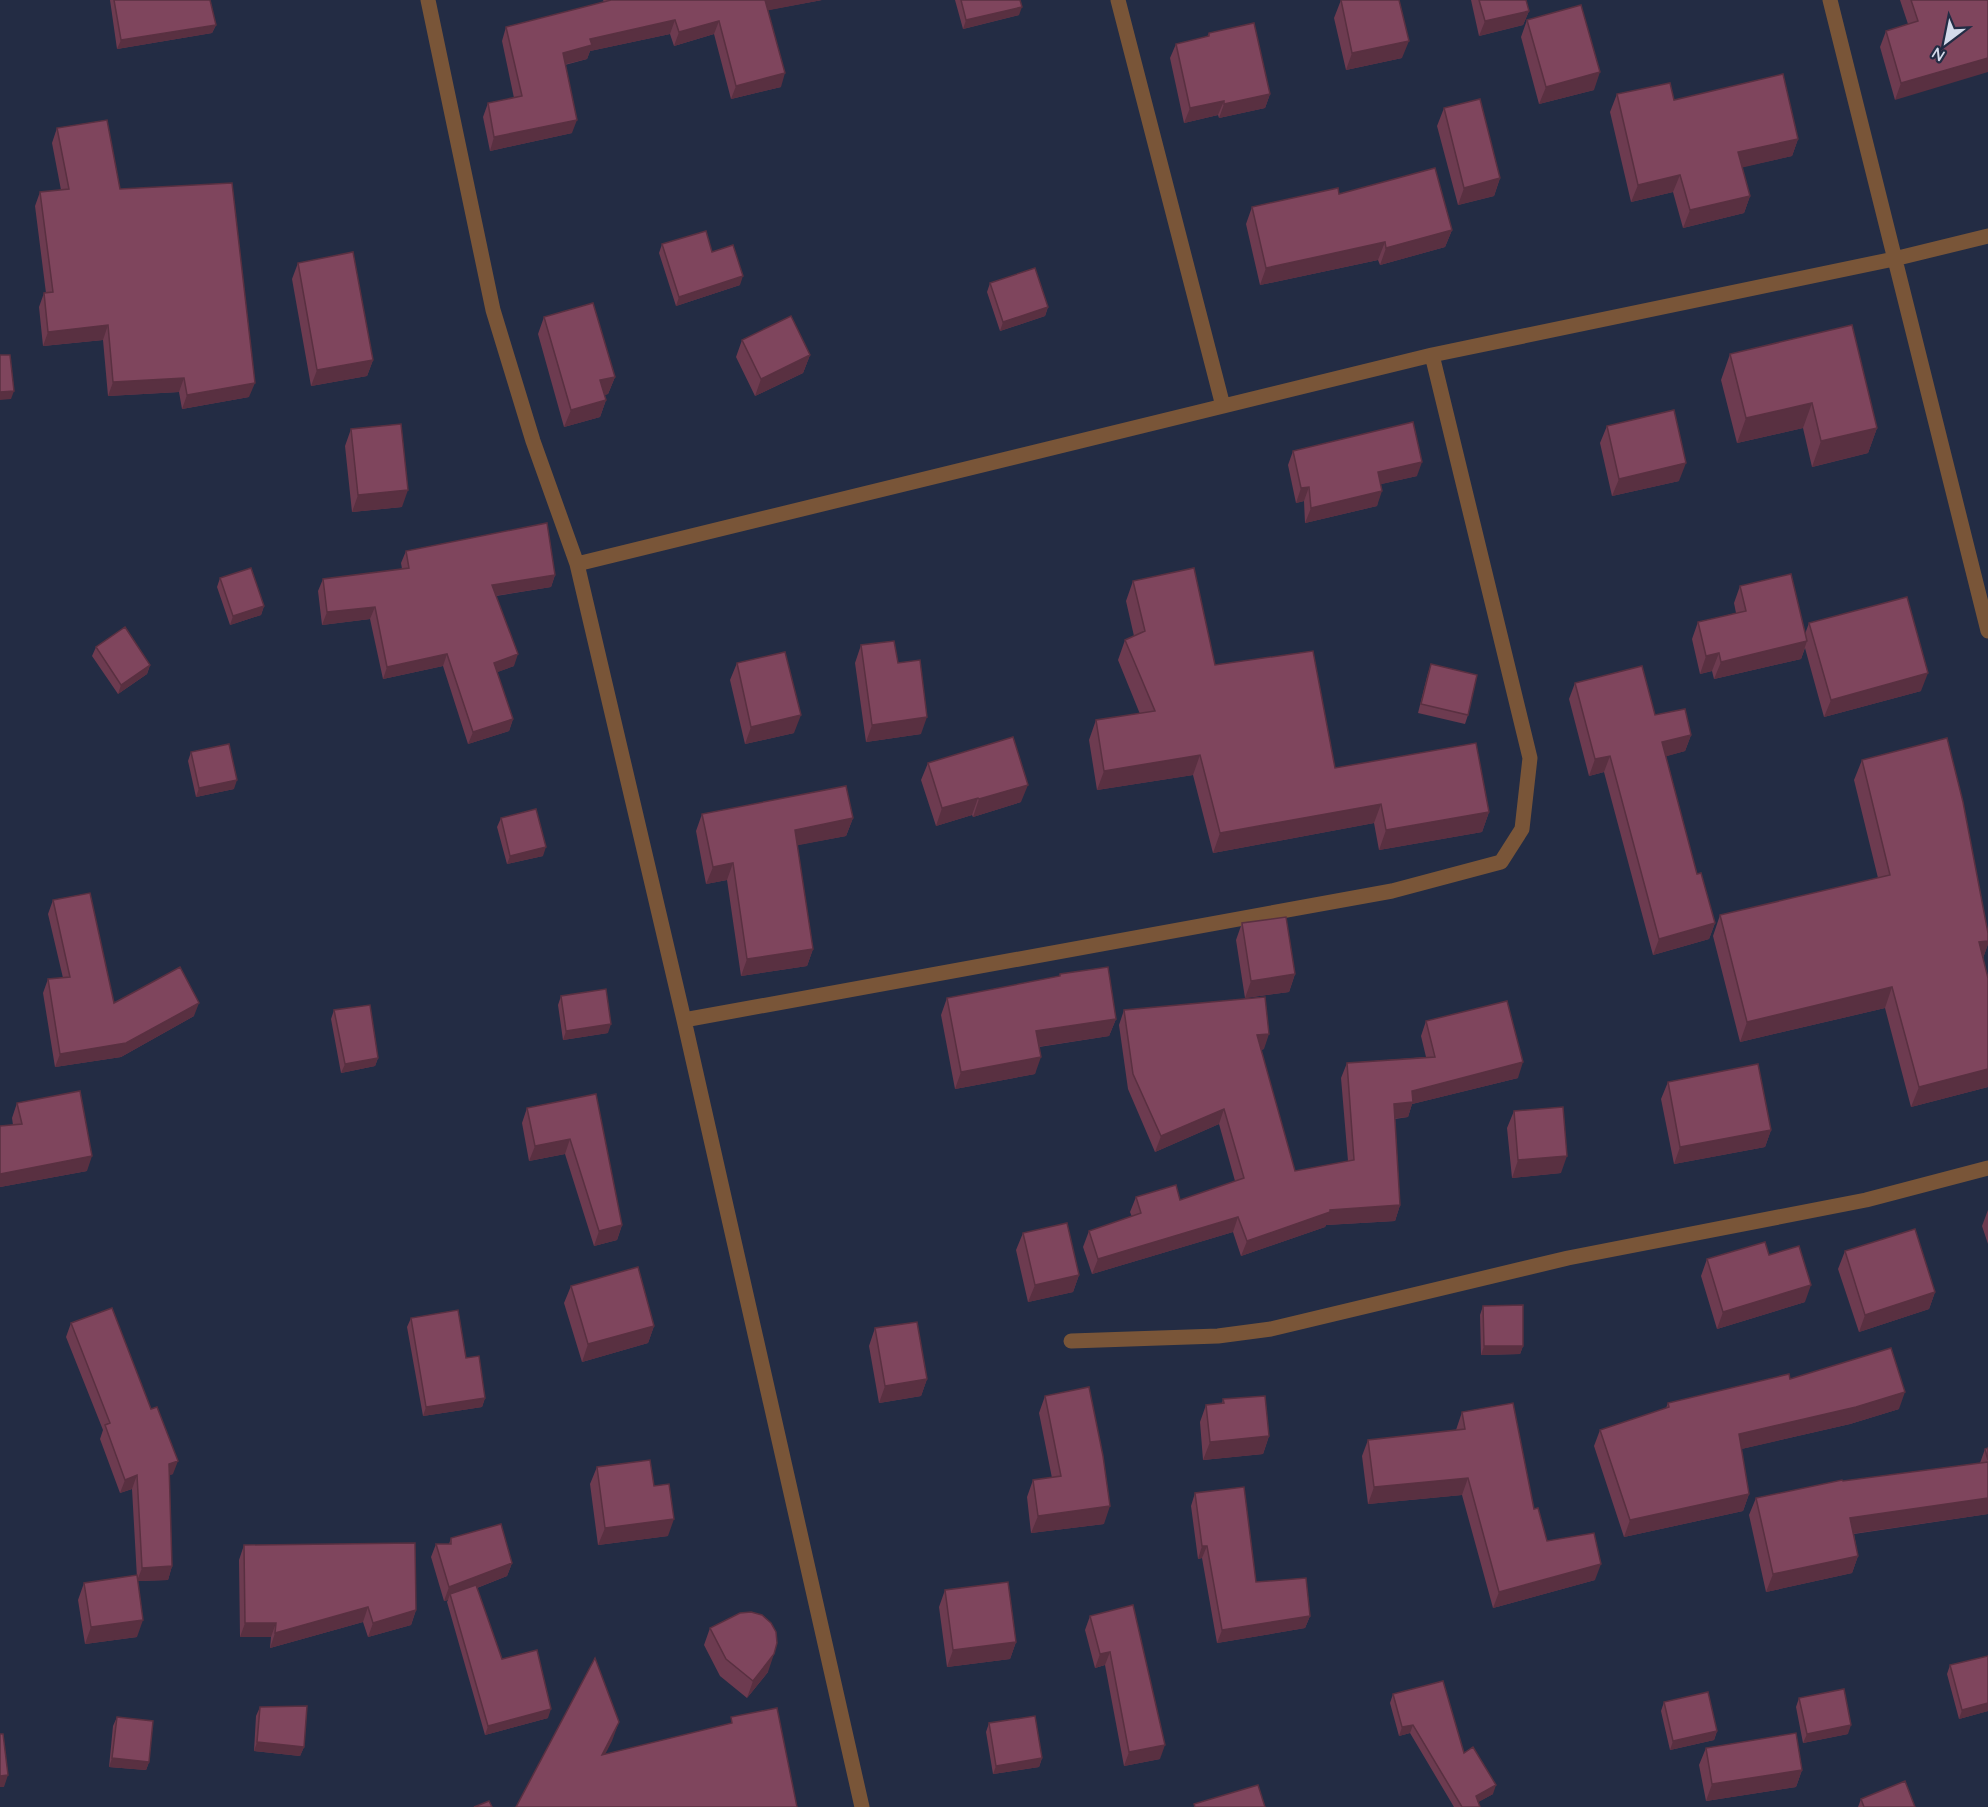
<svg xmlns="http://www.w3.org/2000/svg" width="1988" height="1807" viewBox="0 0 1988 1807" font-family="Quicksand,sans-serif">
<rect width="100%" height="100%" fill="#232c44"/>
<g fill="none" stroke-linecap="round" stroke-linejoin="round">
<!-- minor -->
<path stroke="#795538" stroke-width="15" d="M428,0L493,310L533,441L577,564L684,1020L862,1807
M1118,0L1223,406
M1830,0L1988,631
M577,564L1432,355L1894,259L1988,236
M684,1020L1392,891L1501,862L1522,829L1530,758L1432,355
M1071,1341L1218,1336L1271,1329L1568,1258L1866,1200L1988,1168"/>
</g>
<!-- wall -->
<path fill="#6d3b50" d="M110,0H210L216,25L212,33L117,49Z
M603,0H822L768,10L781,87L731,99L714,34L674,46L670,34L590,51L587,59L565,65L572,133L490,151L483,117L488,103L514,98L502,41L506,27L604,2Z
M955,0H1020L1019,15L963,29Z
M1341,0L1402,58L1346,70L1334,18Z
M1471,0H1526L1529,11L1523,25L1479,36Z
M1900,0H1988L1895,100L1880,47L1886,31L1908,24Z
M1527,20L1594,90L1539,104L1521,37Z
M1209,33L1270,94L1265,108L1219,118L1218,115L1184,123L1170,58L1176,44L1207,37Z
M1617,94L1674,100L1798,139L1792,156L1742,167L1750,196L1744,213L1683,228L1673,192L1631,202L1610,112Z
M1444,108L1500,178L1494,196L1458,205L1437,126Z
M57,128L120,189L249,397L182,409L179,392L108,396L103,340L43,346L39,307L44,293H46L35,206L40,192L61,190L52,143Z
M1339,194L1452,230L1445,247L1380,265L1378,260L1260,285L1246,224L1252,207Z
M662,244L712,252L740,285L676,306L659,253Z
M298,263L373,360L367,376L311,386L292,279Z
M990,283L1048,307L1045,316L1000,331L987,292Z
M544,317L615,377L608,394L604,395L606,400L600,417L564,427L538,334Z
M742,340L810,355L803,373L755,396L736,357Z
M1730,354L1877,428L1868,453L1812,467L1803,428L1737,443L1721,380Z
M1607,426L1679,481L1612,496L1600,443Z
M351,429L402,507L352,512L345,446Z
M1293,451L1417,476L1381,484L1377,506L1305,523L1304,501L1296,503L1288,465Z
M406,551L555,575L551,587L496,596L514,666L497,672L513,719L509,731L468,744L443,666L383,679L370,619L322,625L318,591L323,579L402,569L401,563Z
M220,578L264,606L261,615L230,625L217,587Z
M1133,581L1215,665L1335,768L1489,812L1482,832L1379,850L1374,823L1213,853L1193,775L1097,790L1089,740L1096,720L1140,714L1118,660L1125,640L1134,636L1126,601Z
M1740,586L1805,634L1809,623L1921,691L1824,717L1805,648L1801,659L1714,679L1712,671L1700,674L1692,639L1698,622L1736,613L1734,603Z
M861,645L898,663L921,734L866,742L855,663Z
M96,647L150,665L147,674L118,694L92,656Z
M737,663L794,733L745,744L730,680Z
M1431,664L1468,715L1465,724L1418,713L1428,673Z
M1575,683L1655,715L1691,735L1685,751L1666,756L1697,874L1715,923L1709,939L1653,955L1604,772L1589,776L1569,699Z
M191,752L234,789L196,797L188,761Z
M1862,760L1988,944L1983,958L1988,978V1087L1911,1107L1885,1008L1740,1042L1713,936L1720,915L1878,878L1854,780Z
M928,763L1021,802L973,817L972,815L936,826L921,780Z
M702,814L853,818L846,836L797,845L813,949L807,966L741,976L727,880L706,884L696,831Z
M501,818L543,856L507,864L497,827Z
M53,900L114,1003L194,1016L121,1057L55,1067L43,993L48,979L63,978L48,914Z
M1242,923L1295,974L1289,992L1245,998L1236,940Z
M1060,974L1116,1019L1109,1036L1039,1047L1035,1074L955,1089L941,1015L947,998L1059,977Z
M561,996L608,1033L563,1040L558,1005Z
M334,1010L378,1058L375,1066L341,1073L331,1019Z
M1124,1010L1264,1049L1261,1050L1295,1171L1348,1161L1341,1078L1347,1063L1426,1057L1421,1036L1426,1021L1518,1078L1412,1104L1408,1117L1395,1119L1400,1205L1395,1221L1326,1225L1325,1227L1241,1256L1233,1232L1092,1274L1083,1247L1089,1231L1132,1217L1130,1212L1136,1197L1180,1200L1235,1181L1219,1124L1155,1152L1128,1089L1119,1025Z
M1668,1082L1771,1130L1765,1147L1674,1164L1661,1099Z
M596,1094L622,1225L617,1240L594,1246L565,1154L529,1161L522,1123L527,1108Z
M17,1103L87,1171L0,1187V1126L13,1125L12,1118Z
M1514,1111L1561,1173L1512,1178L1507,1128Z
M1988,1210V1244L1982,1226Z
M1023,1233L1079,1275L1073,1292L1028,1302L1016,1250Z
M1845,1251L1935,1292L1929,1309L1859,1332L1838,1269Z
M1769,1255L1805,1302L1717,1329L1701,1276L1707,1259Z
M571,1286L654,1326L648,1343L582,1362L564,1303Z
M1483,1306L1523,1346L1520,1354L1481,1355L1480,1315Z
M411,1318L485,1398L482,1407L423,1416L407,1327Z
M71,1323L173,1474L169,1475L172,1566L168,1580L138,1581L137,1637L85,1644L78,1600L84,1583L137,1578L132,1489L120,1493L100,1439L103,1430L66,1337Z
M875,1328L927,1379L921,1396L879,1403L869,1346Z
M1790,1379L1899,1409L1850,1424L1741,1449L1749,1494L1743,1511L1624,1537L1594,1446L1600,1430L1666,1408L1668,1403Z
M1045,1396L1104,1524L1031,1533L1027,1497L1033,1480L1052,1478L1039,1413Z
M1223,1399L1269,1436L1263,1454L1203,1460L1200,1422L1206,1405L1222,1403Z
M1462,1412L1534,1509L1547,1541L1595,1580L1493,1608L1462,1495L1368,1504L1362,1456L1368,1440L1456,1430Z
M1988,1448V1514L1854,1534L1858,1556L1852,1573L1766,1592L1749,1515L1756,1498L1843,1481L1980,1463L1985,1449Z
M597,1467L668,1536L598,1545L590,1484Z
M1195,1493L1256,1582L1310,1616L1305,1628L1217,1643L1202,1558L1198,1559L1191,1506Z
M451,1538L512,1563L507,1576L477,1588L502,1659L548,1718L485,1735L447,1602L448,1600L444,1601L431,1557L436,1544H449Z
M244,1545L416,1610L411,1625L368,1637L363,1622L270,1648L271,1637H240L239,1560Z
M945,1590L1016,1642L1010,1659L947,1667L939,1607Z
M1133,1605L1160,1759L1124,1766L1105,1665L1095,1668L1085,1630L1090,1616Z
M710,1628L768,1672L747,1698L720,1676L704,1645Z
M1988,1657V1711L1959,1719L1947,1674L1950,1665Z
M1393,1694L1464,1753L1493,1794L1478,1802L1480,1807H1454L1410,1733L1399,1736L1390,1703Z
M1799,1698L1848,1734L1803,1743L1796,1707Z
M1664,1702L1717,1731L1714,1740L1670,1750L1661,1711Z
M260,1707L304,1747L300,1756L254,1751L256,1716Z
M117,1717L149,1762L146,1770L109,1767L113,1726Z
M989,1723L1042,1758L1039,1767L993,1774L986,1732Z
M1706,1748L1802,1770L1796,1787L1706,1801L1699,1765Z
M1861,1799L1915,1807H1858Z"/>
<!-- shaded-wall -->
<path fill="#593041" d="M764,0H822L760,12Z
M1022,7L1019,15L963,29L966,20Z
M1529,11L1523,25L1479,36L1485,21Z
M675,20L670,34L590,51L587,59L558,66L563,53L590,39Z
M719,21L714,34L674,46L679,32Z
M216,25L212,33L117,49L121,40Z
M1409,41L1402,58L1346,70L1352,53Z
M1988,58V72L1895,100L1901,83Z
M1600,72L1594,90L1539,104L1546,87Z
M785,73L781,87L731,99L736,86Z
M1270,94L1265,108L1219,118L1224,104Z
M1224,101L1218,115L1184,123L1190,108Z
M577,120L572,133L490,151L494,137Z
M1798,139L1792,156L1732,170L1738,152Z
M1680,175L1673,192L1631,202L1638,185Z
M1500,178L1494,196L1458,205L1464,188Z
M1750,196L1744,213L1683,228L1690,210Z
M1452,230L1445,247L1380,265L1386,248Z
M1385,242L1378,260L1260,285L1266,268Z
M743,276L740,285L676,306L679,297Z
M1048,307L1045,316L1000,331L1003,322Z
M108,325L103,340L43,346L48,332Z
M810,355L803,373L755,396L761,379Z
M373,360L367,376L311,386L317,370Z
M615,377L608,394L594,398L600,380Z
M184,378L179,392L108,396L113,382Z
M255,383L249,397L182,409L187,395Z
M14,391L11,399L0,400V392Z
M606,400L600,417L564,427L571,410Z
M1812,403L1803,428L1737,443L1746,418Z
M1877,428L1868,453L1812,467L1821,441Z
M1422,462L1417,476L1373,486L1378,472Z
M1686,463L1679,481L1612,496L1619,479Z
M1309,487L1304,501L1296,503L1301,488Z
M408,490L402,507L352,512L358,495Z
M1382,491L1377,506L1305,523L1311,508Z
M555,575L551,587L487,597L492,585Z
M264,606L261,615L230,625L233,616Z
M375,607L370,619L322,625L327,612Z
M1807,641L1801,659L1714,679L1721,662Z
M1719,653L1712,671L1700,674L1706,656Z
M447,654L443,666L383,679L387,667Z
M518,654L514,666L490,675L494,663Z
M150,665L147,674L118,694L121,685Z
M1928,673L1921,691L1824,717L1831,700Z
M801,715L794,733L745,744L751,727Z
M927,717L921,734L866,742L872,725Z
M513,719L509,731L468,744L473,732Z
M1691,735L1685,751L1657,759L1662,742Z
M1200,755L1193,775L1097,790L1104,771Z
M1610,756L1604,772L1589,776L1595,759Z
M237,780L234,789L196,797L199,788Z
M1028,785L1021,802L973,817L979,799Z
M978,798L972,815L936,826L942,808Z
M1381,804L1374,823L1213,853L1220,833Z
M1489,812L1482,832L1379,850L1386,830Z
M853,818L846,836L789,847L795,830Z
M546,847L543,856L507,864L510,856Z
M733,863L727,880L706,884L713,867Z
M1715,923L1709,939L1653,955L1659,939Z
M1988,941V944L1982,961L1979,942Z
M813,949L807,966L741,976L747,959Z
M1295,974L1289,992L1245,998L1251,981Z
M1892,987L1885,1008L1740,1042L1747,1022Z
M199,1003L194,1016L121,1057L55,1067L60,1054Z
M1116,1019L1109,1036L1030,1048L1036,1031Z
M611,1024L608,1033L563,1040L566,1031Z
M1269,1034L1264,1049L1251,1051L1257,1035Z
M1041,1057L1035,1074L955,1089L961,1072Z
M378,1058L375,1066L341,1073L345,1064Z
M1523,1062L1518,1078L1412,1104L1408,1117L1388,1119L1394,1104L1412,1091Z
M1988,1069V1087L1911,1107L1919,1087Z
M1224,1109L1219,1124L1155,1152L1161,1136Z
M1771,1130L1765,1147L1674,1164L1680,1147Z
M570,1139L565,1154L529,1161L535,1146Z
M92,1156L87,1171L0,1187V1174Z
M1567,1156L1561,1173L1512,1178L1518,1160Z
M1400,1205L1395,1221L1326,1225L1325,1227L1241,1256L1247,1241L1330,1210Z
M1238,1217L1233,1232L1092,1274L1098,1259Z
M622,1225L617,1240L594,1246L599,1231Z
M1079,1275L1073,1292L1028,1302L1035,1285Z
M1811,1285L1805,1302L1717,1329L1723,1312Z
M1935,1292L1929,1309L1859,1332L1865,1315Z
M654,1326L648,1343L582,1362L588,1344Z
M1484,1346H1523L1520,1354L1481,1355Z
M927,1379L921,1396L879,1403L885,1386Z
M1905,1392L1899,1409L1850,1424L1733,1451L1739,1434Z
M485,1398L482,1407L423,1416L426,1407Z
M1269,1436L1263,1454L1203,1460L1210,1442Z
M178,1461L173,1474L164,1477L169,1464Z
M137,1475L132,1489L120,1493L125,1480Z
M1468,1478L1462,1495L1368,1504L1374,1487Z
M1749,1494L1743,1511L1624,1537L1630,1520Z
M1988,1498V1514L1844,1535L1850,1518Z
M1110,1506L1104,1524L1031,1533L1038,1516Z
M674,1519L668,1536L598,1545L605,1528Z
M1202,1546H1207L1202,1558L1198,1559Z
M1858,1556L1852,1573L1766,1592L1773,1574Z
M512,1563L507,1576L451,1598L450,1594L448,1600L444,1601L449,1587Z
M1601,1564L1595,1580L1493,1608L1499,1592Z
M172,1566L168,1580L137,1581L142,1568Z
M368,1607L363,1622L270,1648L275,1633Z
M416,1610L411,1625L368,1637L373,1623Z
M1310,1616L1305,1628L1217,1643L1222,1630Z
M143,1620L137,1637L85,1644L91,1627Z
M245,1623H276L271,1637H240Z
M1016,1642L1010,1659L947,1667L953,1650Z
M1110,1652L1105,1665L1095,1668L1100,1654Z
M774,1654L768,1672L747,1698L753,1681Z
M1988,1703V1711L1959,1719L1962,1710Z
M551,1709L548,1718L485,1735L488,1726Z
M619,1722L612,1741L595,1774L602,1755Z
M1413,1725L1410,1733L1399,1736L1402,1727Z
M1851,1725L1848,1734L1803,1743L1807,1734Z
M1717,1731L1714,1740L1670,1750L1673,1741Z
M257,1742L304,1747L300,1756L254,1751Z
M1165,1745L1160,1759L1124,1766L1129,1752Z
M112,1758L149,1762L146,1770L109,1767Z
M1042,1758L1039,1767L993,1774L996,1766Z
M1802,1770L1796,1787L1706,1801L1712,1784Z
M8,1775L4,1787H0V1776Z
M1496,1785L1493,1794L1473,1805L1476,1796Z"/>
<!-- building -->
<path fill="#7f455d" stroke="#593041" stroke-width="1.5" d="M114,0H210L216,25L121,40Z
M611,0H765L785,73L736,86L719,21L679,32L675,20L590,39L592,45L563,53L577,120L494,137L488,103L522,96L506,27Z
M961,0H1020L1022,7L966,20Z
M1341,0H1399L1409,41L1352,53Z
M1479,0H1526L1529,11L1485,21Z
M1911,0H1988V58L1901,83L1886,31L1918,21Z
M1581,5L1600,72L1546,87L1527,20Z
M1254,23L1270,94L1224,104V101L1190,108L1176,44L1209,36V33Z
M1783,74L1798,139L1738,152L1750,196L1690,210L1680,175L1638,185L1617,94L1670,83L1674,100Z
M1480,99L1500,178L1464,188L1444,108Z
M107,120L120,189L232,183L255,383L187,395L184,378L113,382L108,325L48,332L44,293L53,292L40,192L69,189L57,128Z
M1435,168L1452,230L1386,248L1385,242L1266,268L1252,207L1338,188L1339,194Z
M706,231L712,252L733,245L743,276L679,297L662,244Z
M353,252L373,360L317,370L298,263Z
M1035,268L1048,307L1003,322L990,283Z
M593,303L615,377L600,380L606,400L571,410L544,317Z
M791,316L810,355L761,379L742,340Z
M1852,325L1877,428L1821,441L1812,403L1746,418L1730,354Z
M0,355H10L14,391L0,392Z
M1674,410L1686,463L1619,479L1607,426Z
M1413,422L1422,462L1378,472L1382,491L1311,508L1309,487L1301,488L1293,451Z
M401,424L408,490L358,495L351,429Z
M547,523L555,575L492,585L518,654L494,663L513,719L473,732L447,654L387,667L375,607L327,612L323,579L409,568L406,551Z
M251,568L264,606L233,616L220,578Z
M1194,568L1215,665L1313,651L1335,768L1476,743L1489,812L1386,830L1381,804L1220,833L1200,755L1104,771L1096,720L1155,711L1125,640L1145,631L1133,581Z
M1791,574L1807,641L1721,662L1719,653L1706,656L1698,622L1746,611L1740,586Z
M1907,597L1928,673L1831,700L1809,623Z
M125,627L150,665L121,685L96,647Z
M894,641L898,663L920,660L927,717L872,725L861,645Z
M785,652L801,715L751,727L737,663Z
M1431,664L1477,675L1468,715L1421,704Z
M1642,666L1655,715L1685,709L1691,735L1662,742L1697,874L1701,873L1715,923L1659,939L1610,756L1595,759L1575,683Z
M1013,737L1028,785L979,799L978,798L942,808L928,763Z
M1947,738L1963,802L1988,933V941L1979,942L1988,978V1069L1919,1087L1892,987L1747,1022L1720,915L1890,875L1862,760Z
M229,744L237,780L199,788L191,752Z
M846,786L853,818L795,830L813,949L747,959L733,863L713,867L702,814Z
M536,809L546,847L510,856L501,818Z
M90,893L114,1003L180,967L199,1003L126,1043L60,1054L48,979L70,977L53,900Z
M1286,917L1295,974L1251,981L1242,923Z
M1108,967L1116,1019L1036,1031L1041,1057L961,1072L947,998L1060,976V974Z
M606,989L611,1024L566,1031L561,996Z
M1265,997L1269,1034L1257,1035L1295,1171L1354,1160L1347,1063L1435,1057L1426,1021L1507,1001L1523,1062L1412,1091L1413,1102L1394,1104L1400,1205L1330,1210V1212L1247,1241L1238,1217L1098,1259L1089,1231L1141,1213L1136,1197L1176,1185L1180,1200L1244,1178L1224,1109L1161,1136L1133,1074L1124,1010Z
M370,1005L378,1058L345,1064L334,1010Z
M1758,1064L1771,1130L1680,1147L1668,1082Z
M80,1091L92,1156L0,1174V1126L22,1124L17,1103Z
M596,1094L622,1225L599,1231L570,1139L535,1146L527,1108Z
M1563,1107L1567,1156L1518,1160L1514,1111Z
M1067,1223L1079,1275L1035,1285L1023,1233Z
M1915,1229L1935,1292L1865,1315L1845,1251Z
M1765,1242L1769,1255L1799,1246L1811,1285L1723,1312L1707,1259Z
M638,1267L654,1326L588,1344L571,1286Z
M1523,1305V1346H1484L1483,1306Z
M112,1308L151,1409L157,1407L178,1461L169,1464L172,1566L142,1568L137,1475L125,1480L105,1425L110,1423L71,1323Z
M458,1310L466,1358L479,1356L485,1398L426,1407L411,1318Z
M917,1322L927,1379L885,1386L875,1328Z
M1891,1348L1905,1392L1856,1407L1739,1434L1749,1494L1630,1520L1600,1430L1669,1407L1668,1403L1789,1374L1790,1379Z
M1089,1387L1103,1456L1110,1506L1038,1516L1033,1480L1061,1476L1045,1396Z
M1265,1396L1269,1436L1210,1442L1206,1405L1224,1403L1223,1399Z
M1513,1403L1534,1509L1538,1508L1547,1541L1594,1533L1601,1564L1499,1592L1468,1478L1374,1487L1368,1440L1465,1429L1462,1412Z
M1988,1448V1460L1985,1449Z
M650,1460L654,1486L669,1484L674,1519L605,1528L597,1467Z
M1988,1462V1498L1850,1518L1858,1556L1773,1574L1756,1498L1842,1480L1843,1481Z
M1244,1487L1256,1582L1306,1578L1310,1616L1222,1630L1207,1546H1202L1195,1493Z
M501,1524L512,1563L449,1587L436,1544H451V1538Z
M415,1543L416,1610L373,1623L368,1607L275,1633L276,1623H245L244,1545Z
M137,1575L143,1620L91,1627L84,1583Z
M1008,1582L1016,1642L953,1650L945,1590Z
M476,1585L502,1659L537,1650L551,1709L488,1726L450,1594Z
M1133,1605L1165,1745L1129,1752L1110,1652L1100,1654L1090,1616Z
M751,1612L762,1615L771,1623L776,1632L777,1643L774,1654L753,1681L726,1659L710,1628L740,1613Z
M1988,1656V1703L1962,1710L1950,1665Z
M595,1658L619,1722L602,1755L732,1723L731,1717L777,1708L797,1807H516Z
M1443,1681L1464,1753L1473,1747L1496,1785L1476,1796L1480,1807H1462L1413,1725L1402,1727L1393,1694Z
M1844,1689L1851,1725L1807,1734L1799,1698Z
M1708,1692L1717,1731L1673,1741L1664,1702Z
M307,1706L304,1747L257,1742L260,1707Z
M1035,1716L1042,1758L996,1766L989,1723Z
M117,1717L153,1721L149,1762L112,1758Z
M1796,1733L1802,1770L1712,1784L1706,1748Z
M0,1734H3L8,1775L0,1776Z
M1905,1781L1915,1807H1864L1861,1799Z
M1258,1785L1265,1807H1195L1194,1804Z
M489,1801L492,1807H474Z"/>
<!-- north arrow -->
<g transform="translate(1946 42) rotate(212)" stroke="#232c44" stroke-width="4.5" paint-order="stroke">
<path d="M0-4.5L10 22L0 15L-10 22Z" fill="#d4dbeb"/>
<text y="-9" font-size="16" font-weight="bold" text-anchor="middle" fill="#d4dbeb">N</text>
</g>
</svg>
